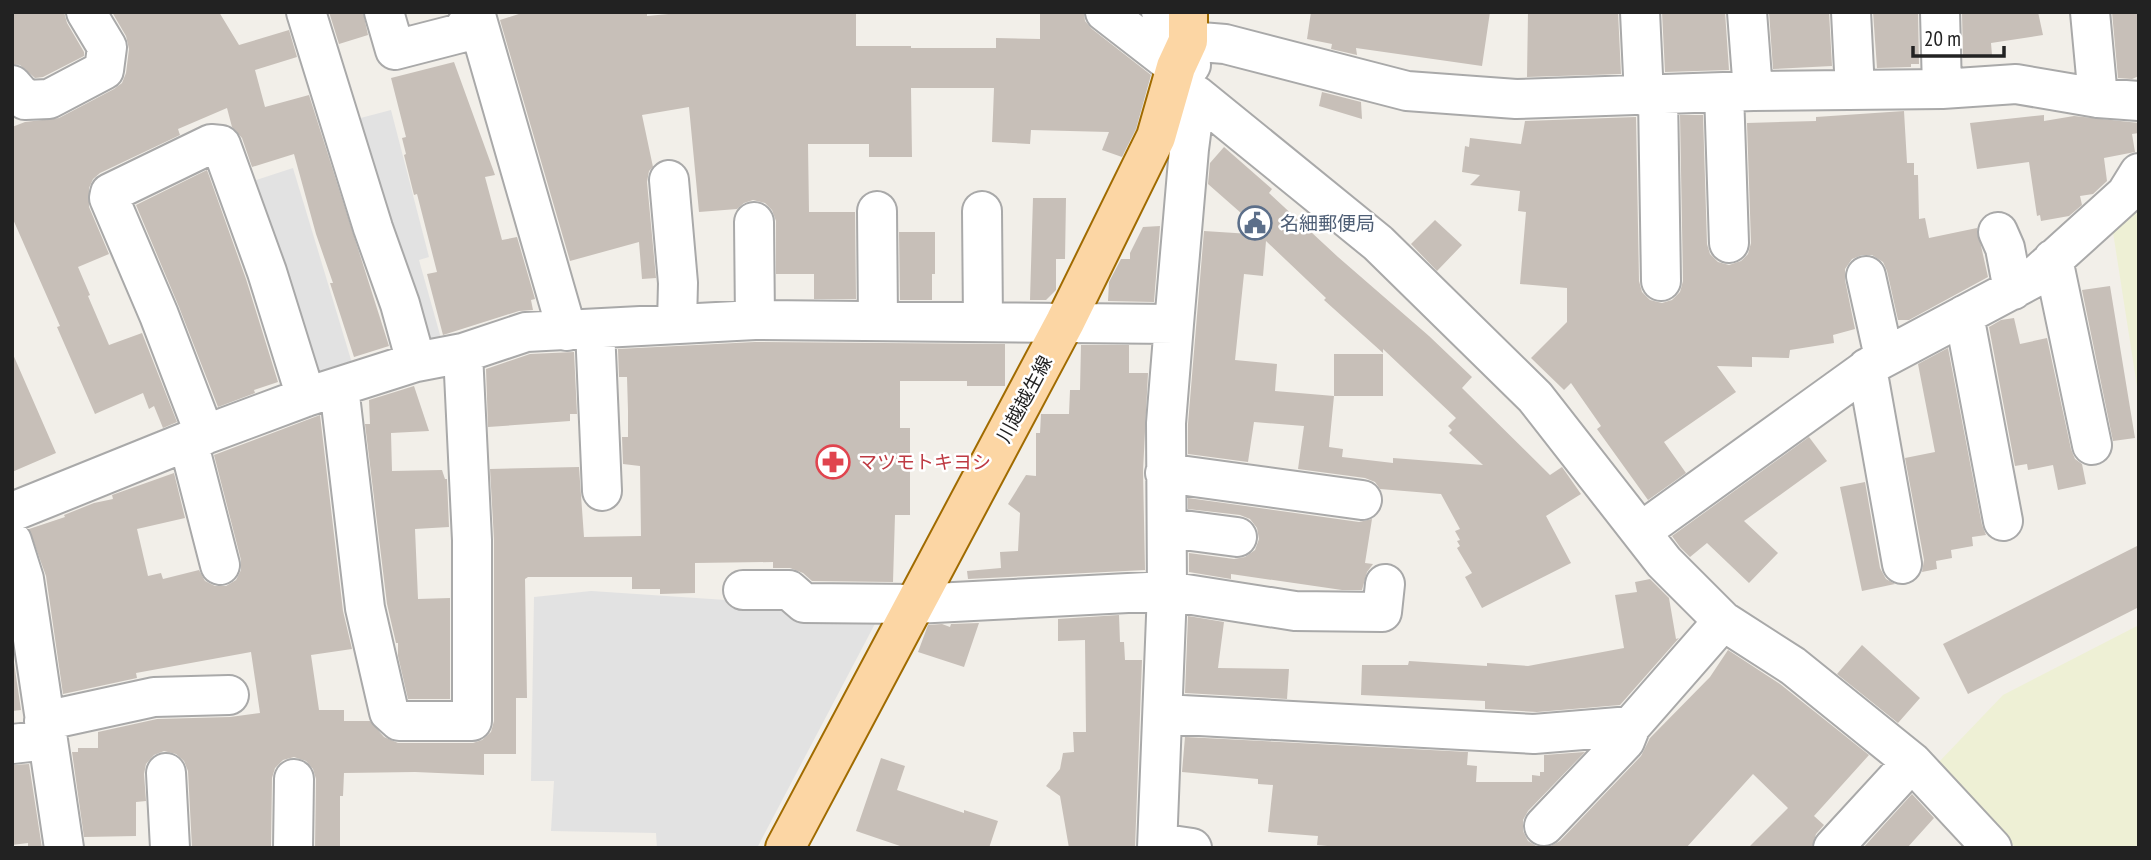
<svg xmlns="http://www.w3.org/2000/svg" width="2151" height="860" viewBox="0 0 2151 860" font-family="'PT Sans Narrow','Noto Sans JP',sans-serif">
<rect width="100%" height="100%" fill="#f2efe9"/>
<!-- farmland -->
<path fill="#eef0d5" d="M2139,204V399L2112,226Z
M2139,625V848H2016L1937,764L2003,695Z"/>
<!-- parking -->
<path fill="#e2e2e2" d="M391,110L429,257L419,260L444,349L423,345L353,120Z
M293,168L355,373L310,376L247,183Z
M591,591L788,604L878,618L757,848H657L656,833L551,831L554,781H531L534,597Z"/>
<!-- building -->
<path fill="#c7bfb8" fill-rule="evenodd" d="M12,12H64L67,23L84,52V56L43,77L35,78L20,65L12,64Z
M112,12H219L239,45L289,30L297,57L255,70L265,107L309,95L389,346L354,357L330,283H333L316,234L294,154L252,167L242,138L232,127L227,108L178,129L180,135L100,173L93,179L89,188V207L109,254L78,267L90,295L88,296L109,345L142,333L177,422L163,428L154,406L149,409L143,393L95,414L57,327L60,326L12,217V127L25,122L59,118L114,89L122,83L126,73L129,49L126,36Z
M329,12H363L368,35L339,44Z
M525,12H647V16L690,12H856V46H911V48H996V38L1040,39V12H1084L1085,21L1092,29L1151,75L1136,129L1122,157L1102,150L1109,132L1031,130L1030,144L992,142L994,88H911L912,157H869V144H808L809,212H855L856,299H814V274H776V221L772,210L765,203L753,200L744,203L737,209L699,212L689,107L642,115L653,167L649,171L647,182L656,278L642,279L639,242L570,261L500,20Z
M1311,12H1490L1482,66L1356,48L1357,55L1331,49L1332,44L1307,39Z
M1528,12H1618L1621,74L1527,77Z
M1662,12H1725L1729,70L1665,72Z
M1769,12H1829L1832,66L1773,69Z
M1873,12H1918L1919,64H1911V67L1877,68Z
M1962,12H2038L2043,35L1991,43L1992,55L1963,58Z
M2112,12H2139V76L2132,79L2118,78Z
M454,62L495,175L485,177L502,240L517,237L535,299L531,300L533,310L519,311L443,335L427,274L437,272L417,194L414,195L404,155L406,154L402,138L406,137L391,78Z
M1322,92L1361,102L1362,119L1319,106Z
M1904,111L1907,163H1914V175H1918L1919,219L1925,218L1929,238L1977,228L1988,277L1909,320H1898L1887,271L1883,262L1872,255H1862L1852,259L1845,269V280L1855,329L1833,335L1834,343L1790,350L1789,358L1752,357V367L1717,366L1736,392L1664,442L1686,473L1648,500L1597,429L1601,426L1571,383L1564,390L1531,358L1567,322V288L1520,284L1526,212L1518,211L1520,191L1470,185L1480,175L1462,172L1465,146L1469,147L1470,138L1521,144L1525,121L1636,117L1639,281L1642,292L1650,300L1662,303L1672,300L1680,292L1683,281L1680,115H1703L1707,244L1710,254L1718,262L1729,265L1741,261L1748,254L1751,243L1747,123L1816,121V117Z
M2044,115V121L2074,116L2139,123V133L2132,134L2135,152L2104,158L2107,181L2093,194L2080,196L2082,205L2069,216L2041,221L2040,215L2037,216L2029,162L1977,169L1970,123Z
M1224,147L1272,189L1269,193L1338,257L1429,336L1472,377L1462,388L1550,475L1562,467L1581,494L1546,516L1571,563L1482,608L1465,577L1472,573L1457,548L1460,546L1457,541L1460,540L1455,531L1460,529L1441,494L1380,489L1375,482L1365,478L1298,469L1304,426L1254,422L1248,462L1188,454V424L1204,231L1266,235L1208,184L1210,163ZM1266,241L1326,298L1324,300L1383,353V349L1456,418L1448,426L1452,430L1449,433L1483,465L1393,458V463L1342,457L1343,449L1329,447L1334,396H1383V354H1334V396L1275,391L1277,364L1235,360L1244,274L1263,276Z
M207,170L246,279L278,382L254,390L255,393L218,407L179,307L136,205Z
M1033,198H1066L1065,259H1056V290L1046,300H1030Z
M1435,220L1462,245L1437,271L1411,244Z
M1160,226L1154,302L1108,301L1109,282L1121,259H1130V253L1143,227Z
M899,232H935V274H932V300H900Z
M2110,286L2135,438L2113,441L2082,290Z
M2014,318L2020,344L2047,338L2071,449L2075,459L2082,464L2086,484L2058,490L2053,465L2028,470L2027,464L2015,466L1989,327L2001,320Z
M755,342L1005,344V386H967V381H900V428H910V515H895L893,582L812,581L803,573L790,568H773V562L695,563V593L660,594V589H632V577H528L525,579L527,698H516V754H484V775L415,772L344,773L343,796H340V848H315L316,779L313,769L306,761L294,757L283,760L275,768L272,778L271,848H192L188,771L184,761L176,754L164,751L154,755L146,764L144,774L146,801L136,802V836L84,837L72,752H78V748H98V732L157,719L230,717L260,713L251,652L136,673L137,678L63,694L46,576L29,529L65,517L64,515L94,503L113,499L112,495L174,473L185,518L137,529L148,576L161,573L163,579L199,570L205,581L215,586H226L236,580L241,570V560L214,455L320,415L343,611L352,649L311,655L319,710H344V721H370L384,737L398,743H473L482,740L491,732L494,721V540L490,469L579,467L584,537L641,536L640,466L623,464L622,437H628V411L627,377H619L618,349Z
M1081,345H1129V373H1148L1143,471L1145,570L968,579L967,571L1001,568L1000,552L1018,551L1020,513L1008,504L1026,475L1036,476V433H1040L1041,414H1069L1070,390H1080Z
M1948,348L1982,525L1986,535L1972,537L1973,546L1951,550L1952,558L1936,561L1937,569L1922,572L1924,560L1905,458L1935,452L1918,364Z
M12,352L56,453L12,472Z
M574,352L577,414H570V421L488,427L486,369L530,354Z
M414,386L429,431L391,433L392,471L442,470L445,479H447L449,527L415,529L418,599L450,598V699H408L398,656V643H396L387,604L365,424H370L369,400Z
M1809,437L1827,461L1744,521L1778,553L1749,583L1707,543L1690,557L1680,547L1672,536Z
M1865,482L1880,568L1886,579L1895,584L1862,591L1840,487Z
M1188,498L1359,522L1372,519L1365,563L1373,564L1367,572L1362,590H1342L1231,574V579L1189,572V553L1234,559L1245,557L1255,550L1259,539L1257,528L1250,519L1240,515L1188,509Z
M2139,545V607L1968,694L1943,644Z
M1650,579L1669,598L1676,639L1679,638L1620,705L1537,712L1485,709V701L1361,695L1362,665H1408L1409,661L1487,666V663L1528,666L1624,648L1615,595L1637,592L1635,582Z
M1119,615L1120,642H1124L1125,660H1142L1135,848H1069L1060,796L1046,786L1060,769L1063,753L1074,752L1073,732H1086L1085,640L1058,641V619Z
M1188,616L1224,622L1218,668L1289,669L1287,699L1185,693Z
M979,623L964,667L918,652L928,625L942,624L950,627L951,624Z
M1862,645L1920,698L1898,723L1837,674Z
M12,649L21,710L12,711Z
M1728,650L1780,684L1869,755L1814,816L1824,825L1816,834L1812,848H1748L1788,808L1753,774L1686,848H1348L1317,845L1318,836L1268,832L1273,785L1258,784V779L1182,772L1185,737L1468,752L1467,765L1477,766L1476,782H1532V775L1540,776V772H1544V755L1585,752L1528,811L1523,820V831L1528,841L1538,847H1549L1560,841L1641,756L1650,738L1710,677Z
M881,758L905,766L897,790L964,813V810L998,821L989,848H906L856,831Z
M29,764L42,848H28V843L12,845V765Z
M1912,794L1934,818L1907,848H1863Z"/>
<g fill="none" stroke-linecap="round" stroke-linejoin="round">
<defs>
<path id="minor" d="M306,12L373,228L400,304L416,362
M384,12L395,50L461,33L475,12L567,331
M1105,12L1176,67
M1161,12L1188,41L1191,65
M1640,12L1644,96
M1747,12L1753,91
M1851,12L1855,90
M1940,12L1942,89
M2090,12L2098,98
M1188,41L1225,44L1407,91L1516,99L1753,91L1942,89L2016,84L2098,98L2139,101
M12,85L25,100L49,99L104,70L107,47L86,12
M1724,92L1729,243
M1658,96L1661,281
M669,180L678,283L677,323
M877,211L878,320
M982,211L983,321
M754,222L755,320
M1998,232L2005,248L2013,290
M2053,259L2092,445
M1866,276L1884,357
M1964,315L2003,521
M595,329L602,491
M1867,368L1902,564
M339,387L365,608L389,712L399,721H472V540L463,353
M205,435L159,315L109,198L110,193L211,144L221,145L267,272L306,397
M188,441L220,565
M1165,473L1362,500
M12,512L188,441L306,397L416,362L463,353L526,332L755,320L1174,324L1189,149L1196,95L1378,243L1535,397L1664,562L1723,621L1793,666L1912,762L1992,848
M1168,528L1237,537
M1642,531L1878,361L2032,279L2126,194L2139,173
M12,541L24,579L64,848
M743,590H789L804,603L914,604L1167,591L1295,611L1382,612L1385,584
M1163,714L1534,734L1631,726
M44,721L154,697L229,695
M12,744L47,740
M166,773L170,848
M1544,826L1625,741L1631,726L1723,621
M1158,843L1192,848
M293,848L294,779
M1157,848L1167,591L1166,423L1174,324
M1833,848L1912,762"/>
<path id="major" d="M785,848L1065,322L1156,137L1176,67L1188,41V12"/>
</defs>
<!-- minor casing -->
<use href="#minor" stroke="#a9a9a9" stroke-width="42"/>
<!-- major casing -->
<use href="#major" stroke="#a06b00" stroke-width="42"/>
<!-- minor -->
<use href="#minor" stroke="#fff" stroke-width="38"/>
<!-- major -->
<use href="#major" stroke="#fcd6a4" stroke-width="38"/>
</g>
<!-- icons -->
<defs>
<symbol id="civic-ring" viewBox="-11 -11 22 22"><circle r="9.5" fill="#fff" stroke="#5c6f8a" stroke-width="1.5"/><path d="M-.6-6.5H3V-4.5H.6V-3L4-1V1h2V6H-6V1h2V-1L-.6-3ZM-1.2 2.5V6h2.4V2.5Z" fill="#5c6f8a"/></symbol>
<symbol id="pharmacy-ring" viewBox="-11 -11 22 22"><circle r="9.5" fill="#fff" stroke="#e0444e" stroke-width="1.5"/><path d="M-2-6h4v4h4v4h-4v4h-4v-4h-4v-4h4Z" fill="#e0444e"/></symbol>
</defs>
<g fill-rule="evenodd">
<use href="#civic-ring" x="1236" y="204" width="38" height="38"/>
<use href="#pharmacy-ring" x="814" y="443" width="38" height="38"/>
</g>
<g text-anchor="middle" stroke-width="5" stroke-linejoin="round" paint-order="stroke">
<!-- service labels -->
<g font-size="19" fill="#4e5e75" stroke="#fff" text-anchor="start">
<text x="1280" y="230">名細郵便局</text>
</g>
<!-- street labels -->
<g font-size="19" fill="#222" stroke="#fff">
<text transform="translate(1024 399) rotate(-62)" y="7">川越越生線</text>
</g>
<!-- health labels -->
<g font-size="19" fill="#be3a42" stroke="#fff" text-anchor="start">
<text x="858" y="469">マツモトキヨシ</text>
</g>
</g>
<!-- border -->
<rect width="2151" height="860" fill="none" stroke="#222222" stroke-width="28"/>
<!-- scale -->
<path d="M1913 46v10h91v-10" fill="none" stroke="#222222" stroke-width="3.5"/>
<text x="1924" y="46" font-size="21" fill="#222222" stroke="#ffffff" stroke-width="5" paint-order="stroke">20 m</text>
</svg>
